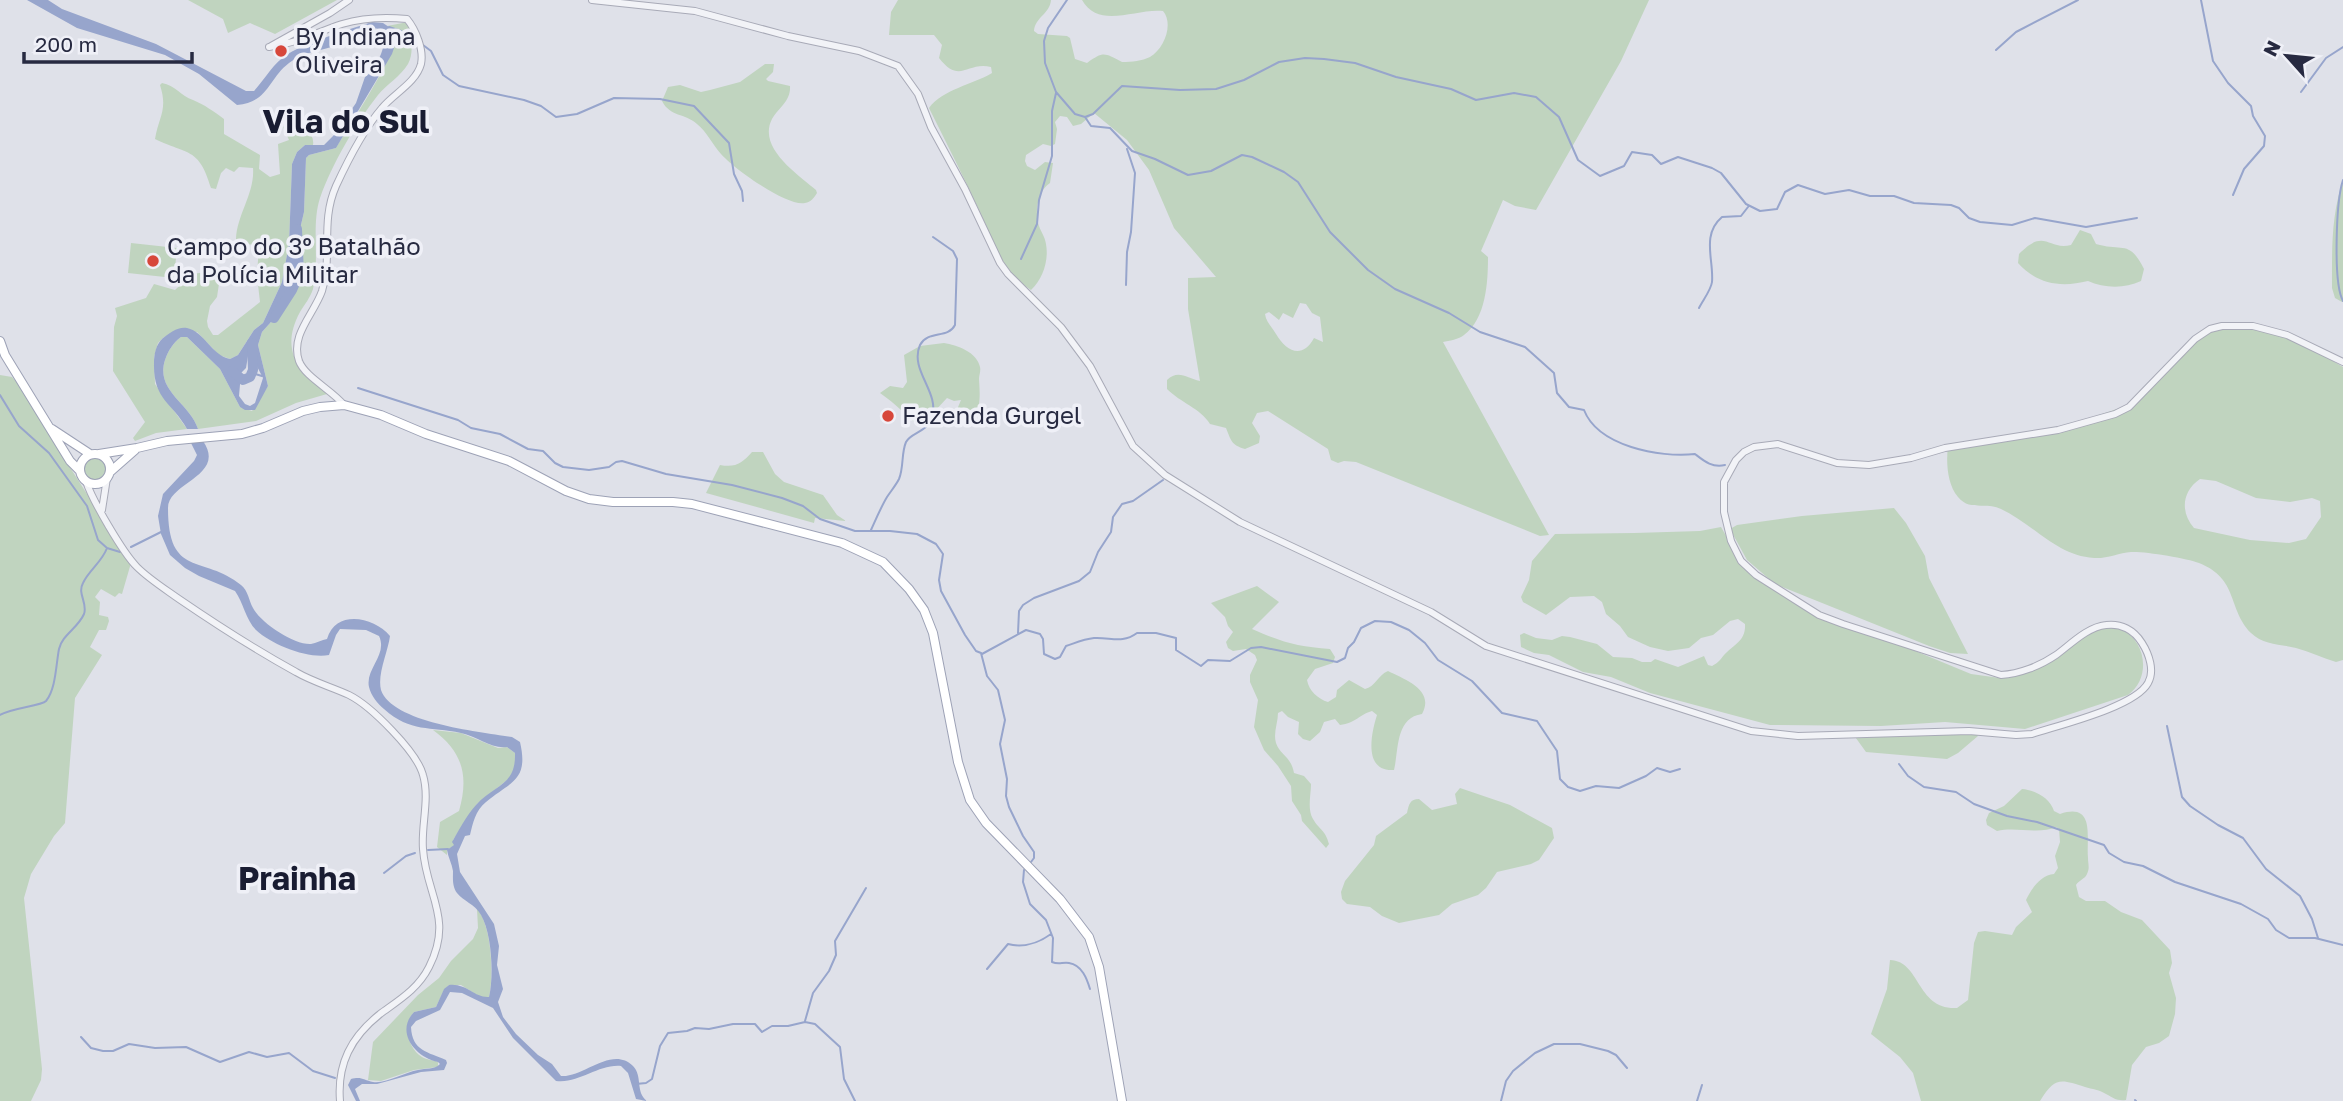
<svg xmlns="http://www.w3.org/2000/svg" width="2343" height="1101" viewBox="0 0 2343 1101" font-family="'Golos Text',sans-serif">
<rect width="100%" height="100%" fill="#dfe1e9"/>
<!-- green -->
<path fill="#c0d4bf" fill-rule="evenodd" d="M188,0H337L275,34L250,23L228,33L223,19Z
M898,0H1051C1050,14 1035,17 1034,31L1038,34L1067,36L1070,38L1075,59L1087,63C1104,51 1104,53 1122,62C1132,62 1142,61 1150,57C1164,49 1174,24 1163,11C1136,8 1099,30 1082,0H1649L1621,61L1536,210L1515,206L1503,200L1481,251L1488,257C1488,282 1486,319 1464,335C1459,339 1449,341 1443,342L1549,535L1540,536L1356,462L1344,461L1338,463L1331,460L1328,449L1268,411L1257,413L1252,423L1260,436L1259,443L1245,449C1231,445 1231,440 1226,428L1210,424C1200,408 1181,403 1167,389V380C1178,369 1187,378 1200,381L1188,309V278L1216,277L1174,228L1149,170L1127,140L1094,113L1081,124L1073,126L1067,117L1060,116L1055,122L1057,129L1055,144L1051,146L1043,144L1026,155L1025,161L1027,166L1035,170L1045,162L1053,163L1050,183C1038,191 1035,209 1038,223C1040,231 1045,236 1046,244C1049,260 1043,279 1031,290C997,266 996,245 979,210C963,176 946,142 929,108C943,89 972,85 992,73L991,67C967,61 960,85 939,58L942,45L934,35H889L891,12ZM1300,303L1306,304L1312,313L1320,317L1323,342L1314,338C1302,360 1286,351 1276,334C1272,327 1266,322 1265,314L1269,312L1279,320L1283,313L1293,318Z
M408,22C410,36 415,51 408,64C401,76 387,84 378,95C356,123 332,164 320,198C311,225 320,259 313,289C310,298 305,304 300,312C280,349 297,372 328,392L327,394L296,403L256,421L198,429C190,403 155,391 165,360C168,351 173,343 181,337H187L220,369L240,407L252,411L268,386L258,345L262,332L279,313L298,265L296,246L304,212L306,158L309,155L336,148C348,127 399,53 394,33C393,28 391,28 387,26Z
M765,64H774L773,72L766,79L768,81L790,86C791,101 779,107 772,119C757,148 799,175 816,190L817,193C814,198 811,202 805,203C787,207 733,168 721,154C713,145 707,132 697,124C685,113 670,117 662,101L668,87L680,85L701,92L710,90L740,82Z
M162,83C175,85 181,96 193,100C205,105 213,111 224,119V134L260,155L259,169L270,177L280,174L278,144L289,140L283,127L295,121C303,127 315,133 313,145H305L297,152L292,164L289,244L282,282L263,323L254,330L238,355L230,359L219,355L197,332L164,337L158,343L154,357L155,384L187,429L156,433L135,441L133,438L145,422L113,371L114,327L117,316L115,308L146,298L154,284L175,290L192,274L214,271L220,277L217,297L210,306L207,321L208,327L213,335H218L260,302L257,276L259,245L242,244L236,239C237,214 255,193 253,168L239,167L234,172L226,168L221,173L216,189L211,188C199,147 188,155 155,139C159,116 168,110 160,85Z
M2343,181V302H2342L2335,298L2332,288C2332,251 2331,215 2343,181Z
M2080,230L2091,234L2096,244C2123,252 2129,239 2144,269L2141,281C2124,289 2104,288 2088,281C2060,288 2037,284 2018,263L2019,254C2045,227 2048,251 2071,245Z
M131,243L177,248L174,278L128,273Z
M2217,328L2267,329L2306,345L2343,367V660L2336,662C2323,658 2310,652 2296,648C2280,644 2263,645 2251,633C2227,608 2239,579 2199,563C2187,558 2143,551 2131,552C2119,553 2106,559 2094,558C2057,556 2033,524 2001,509C1986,501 1970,512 1958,497C1947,484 1946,462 1948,446L2054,430L2120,408L2129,404L2199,335ZM2200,479L2216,481L2256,498L2290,502L2312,498L2320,501L2321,517L2306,539L2289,543L2250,540L2194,528C2180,512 2182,491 2200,479Z
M944,343C957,345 977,352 980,367C981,371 979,375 979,379C980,396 983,422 959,424L956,412L961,400L954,401L947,398L920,427C906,415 896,404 880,393L890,386L903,388L907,382L904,355L920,346Z
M0,375L12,377L26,392L57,447L131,563L122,594L119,593L115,597L101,589L95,597L100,602L99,615L108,617L109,621L106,630H99L90,647L102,655L75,698L65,823L54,836L31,874L24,898L42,1069L41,1080L31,1101H0Z
M752,452H763L775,474L784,482L823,495L837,515L846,521L815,518L814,523L706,493L720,465C736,468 742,463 752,452Z
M81 468a13 13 0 1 1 26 0a13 13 0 1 1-26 0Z
M1894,508L1906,523L1925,556L1929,578L1968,654L1950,653L1929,646L1775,584L1747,560L1730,529L1737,525L1802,516Z
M1721,527L1741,562L1816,610L1971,674L2000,678L2011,676L2039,663L2099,625C2106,626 2115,626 2121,629C2147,641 2151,679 2128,695L2025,729L1945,722L1881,726L1770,725L1650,693L1611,677L1583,672L1549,655L1534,653L1521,647L1520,635L1524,633L1536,638L1552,640L1562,636L1570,637L1597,644L1613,657L1632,658L1642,662H1651L1655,659L1678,667L1704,656L1708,665L1712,666C1718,663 1720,660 1724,655C1734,644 1746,641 1745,624L1738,619L1730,621L1713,635L1701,638L1689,648L1668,651L1650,647L1628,637L1620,626L1606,614L1602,602L1594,596L1570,597L1546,615L1523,602L1521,597L1529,580L1532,561L1555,534L1634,533L1700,531Z
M1257,586L1279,602L1252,629C1281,642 1298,647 1330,649L1335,657L1333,663L1315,669L1307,680C1309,691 1318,699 1328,702L1336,697L1337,690L1349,680L1365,689C1375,687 1378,675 1388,671C1406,680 1435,690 1422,714C1395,718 1399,750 1394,770C1363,772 1371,734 1377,715L1372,711C1360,714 1356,723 1340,725L1335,719L1324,722L1320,732L1310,741L1303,739L1298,734L1299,722L1288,717L1282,711L1278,713C1278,723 1273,733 1276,743C1280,755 1291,756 1294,773L1304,776L1311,784C1311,795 1307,809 1313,819C1320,831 1325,829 1329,844L1326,848L1302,821L1301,815L1292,801L1291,786L1278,766L1264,750L1254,727L1258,700L1250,682V675L1257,660L1255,655L1246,649L1233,651L1228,648L1226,642L1233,632L1228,626L1225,617L1211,603Z
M433,730L461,733L498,748L507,747L515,753V766L511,777L477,804L453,840L455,845L447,850V855L437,847L440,822L459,811C469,776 463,752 433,730Z
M1975,732L1978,736L1958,753L1947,759L1866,752L1853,734Z
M1460,788L1510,805L1552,828L1554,838L1539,860L1531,864L1497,872L1486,888L1478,895L1452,904L1439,915L1399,923L1382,916L1370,907L1347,904L1342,899L1341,892L1345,881L1374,845L1376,836L1407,813C1409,804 1410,799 1419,799L1432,810L1457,804L1455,794Z
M2022,789C2035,790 2050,798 2054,811L2060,814C2096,802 2086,838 2088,858C2088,864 2090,868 2087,874C2085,879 2079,880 2076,885L2079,897L2086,901H2105L2121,912L2142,920L2170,950L2172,963L2169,973L2176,998L2175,1014L2169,1036L2159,1043L2146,1047L2132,1065L2126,1100C2116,1101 2114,1098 2106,1094C2100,1090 2092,1089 2085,1087C2060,1079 2055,1077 2040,1101H1921L1913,1073L1900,1057L1871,1034L1887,989L1890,960C1921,961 1916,1010 1957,1008L1968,1000L1974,943L1978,932L1985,931L2012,935L2016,927L2032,912L2026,900C2031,889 2041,875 2054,874L2058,868L2055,856L2060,842L2059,829L2056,827C2038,835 2016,826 1997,831L1987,825L1986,820L1989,813L2004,806Z
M477,909C492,926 494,976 489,997H480L461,985H449L444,990L436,1007L414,1012C402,1025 408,1048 422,1057C427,1060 433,1060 438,1062V1067L414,1070L381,1081L368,1080L373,1042L418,995L439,978L451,961L473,939L478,928Z"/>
<!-- water -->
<path fill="#97a5cc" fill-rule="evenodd" d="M27,0H48L62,9L156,44L246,91H254C265,79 274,62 288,54C309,41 348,30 372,22L383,23L392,29L396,42L392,54L336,148L309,155L306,158L304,212L296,246L298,265L279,313L262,332L258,345L268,386L255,410H245L240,407L220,369L187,337H181C173,343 168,351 165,360C155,391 190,403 198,429H187C172,402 153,400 154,363C154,354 156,344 163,338C169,333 179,326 187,328C205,332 211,355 230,359L238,355L254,330L263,323L282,282L289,244L292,164L297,152L305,145H324L334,135L356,103L365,77L374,70L381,54L385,42V31C379,28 375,28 369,30C358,32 350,40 340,44C323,51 304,51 289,63C268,79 269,102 237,105L199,74L165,55L77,28ZM251,355L263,378L255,403L250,406L245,404L239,396L241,373L246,368L248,356Z
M190,441H203C227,476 168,482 168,508C168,579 203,554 241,585C248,590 249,601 253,608C261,623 294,645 311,644C316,643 322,640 327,639C336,609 374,617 390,636C388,652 377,674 381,690C392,723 481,732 512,737L520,742C529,781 511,781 486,802C475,811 473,823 470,835L465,836L457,854L460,872L494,924L499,946L497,965L503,989L498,1002L503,1017L516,1034L538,1055L552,1064L561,1076C583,1078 612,1045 633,1066C643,1076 635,1092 647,1101L636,1099L628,1073L621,1066C598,1064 579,1084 556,1081L513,1038L493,1008L462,993L450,992L440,1010L416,1021L411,1027C412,1051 428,1052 446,1060L447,1063L444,1070L421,1072L377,1084H362L355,1089L360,1101H356L348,1085L351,1079C361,1076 364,1080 373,1082C386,1084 405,1072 418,1070C426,1068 434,1070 440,1064L438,1062C415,1057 395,1032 414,1012L436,1007L444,989L449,985C467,983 474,998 489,997C494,976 492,934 481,915C475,904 463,901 457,893C452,886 453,878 453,871C452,864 448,857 447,850L454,845L452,842C459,830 466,816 476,805C495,784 516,786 515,753L507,747C491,749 477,736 461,733C430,726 411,733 384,709C378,704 371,696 369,687C365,669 388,655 379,636L366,630L340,629L336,635L329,655C308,659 272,645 256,630C246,620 243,602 235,591L199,576L185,568L170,555L161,534L158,516L163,494L194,461L197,455Z"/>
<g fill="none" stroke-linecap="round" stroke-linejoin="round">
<!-- stream -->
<path stroke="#97a5cc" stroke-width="2" d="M1067,0L1048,28L1044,41L1045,63L1056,92L1075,114L1085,117L1091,126L1110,128L1132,151L1155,159L1188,175L1211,171L1242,155L1252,157L1284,172L1298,182L1330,232L1368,270L1395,289L1449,313L1480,332L1525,347L1554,373L1557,393L1569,407L1584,410C1598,446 1659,458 1695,454C1704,461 1712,468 1725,465
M2201,0L2213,61L2228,83L2251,106L2253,116L2265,136L2264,146L2244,169L2233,195
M389,27L401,31L410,41L414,43
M423,45L431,51L443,75L459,86L524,100L541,106L556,117L577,114L614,98L660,99L694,106L729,143L734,174L742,191L743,201
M1996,50L2016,32L2078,0
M2301,92L2326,58L2343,47
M1085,117L1093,114L1122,86L1180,90L1216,89L1244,80L1279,62L1305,58L1324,59L1355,63L1396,77L1451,89L1476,100L1514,93L1536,97L1559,117L1578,160L1600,176L1624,166L1632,152L1652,155L1661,164L1678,157L1712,168L1721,173L1746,204L1760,211L1777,209L1785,192L1798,185L1825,194L1849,190L1870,196H1894L1914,203L1951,205L1959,208L1969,218L1980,222L2012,225L2035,218L2086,227L2137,218
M2343,180C2336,201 2333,283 2343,301
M1021,259L1037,224L1039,200L1052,156V111L1056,93
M1126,285L1127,252L1131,232L1135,173L1127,149
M1699,308C1703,300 1711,290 1712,282C1714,260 1701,235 1722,217L1741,216L1748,207
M252,373L262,376
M358,388L458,420L471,428L500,434L528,449L543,451L555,463L563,467L589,470L609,467L616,462L622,461L666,474L732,485L782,498L803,506L820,519L855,531H890L917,534L936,544L943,554L939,580L941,591L965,635L976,651L981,653L987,676L998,690L1005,720L1000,744L1007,779L1006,796L1009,807L1023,836L1034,852V858L1031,862
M0,395L19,426L49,453L87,506L98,540L107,548L120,552
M871,530C876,519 881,507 887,497C891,491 896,485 899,479C904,467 901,454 906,442C911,432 927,433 932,417C940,392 909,370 920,345C928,330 948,339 955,325L957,259L953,251L933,237
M131,547L161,532
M1018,633L1019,611L1023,605L1034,598L1079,581L1090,572L1098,552L1111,532L1113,517L1122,504L1133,501L1163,480
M982,654L1026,630L1040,634L1043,639L1044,654L1055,659L1060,657L1066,646C1075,643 1084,639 1094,638C1111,637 1122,644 1137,633H1156L1176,638V650L1201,666L1208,660L1230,661L1251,648L1261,647L1337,662L1345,658L1348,648L1354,642L1361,628L1375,621L1391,622L1409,630L1425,643L1438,660L1472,681L1502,713L1537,721L1557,751L1560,779L1568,787L1580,791L1596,786L1619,788L1646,776L1657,768L1670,772L1680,769
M0,715C12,708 41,706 46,701C56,689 56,664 59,649C62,635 78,628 84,614C88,603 77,594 83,583C89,570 102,562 107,548
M2167,726L2182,797L2190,806L2218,825L2243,838L2266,869L2300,896L2312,919L2318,938
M1899,764L1908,776L1924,787L1956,792L1974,804L2007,816L2037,822L2104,845L2109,853L2124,862L2143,866L2175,882L2241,904L2268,919L2276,930L2289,938H2315L2343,945
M428,850L448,849
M1024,870L1023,882L1030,904L1046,920L1053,938L1052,962C1059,965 1062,962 1069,963C1082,965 1087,979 1090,989
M384,873L406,856L415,853
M987,969L1008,944C1024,948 1037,944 1051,934
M805,1021L813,993L829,971L836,955L835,941L866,888
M81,1037L91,1048L103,1051H113L129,1044L155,1048L186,1047L220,1062L249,1052L267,1057L289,1053L313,1071L335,1078
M636,1084L646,1083L652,1079L660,1046L668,1033L687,1031L695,1028L709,1029L733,1024H755L762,1032L772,1026H788L805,1022L815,1024L840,1047L844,1079L855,1101
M2135,1100L2136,1101
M1501,1101L1506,1081L1513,1071L1535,1053L1554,1044H1580L1608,1051L1616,1055L1627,1068
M1697,1101L1702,1085"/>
<!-- river -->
<path stroke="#97a5cc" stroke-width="10" d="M274,318L292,290L299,274L297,229
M232,371L243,380L250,377L253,370L252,343"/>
<defs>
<path id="minor" d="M592,0L695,11L788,36L859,51L898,66L918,94L931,127L965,189L1000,263L1008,274L1061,327L1090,366L1133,446L1165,475L1240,522L1431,612L1486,646L1751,731L1798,736L1969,731L2016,735L2032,734C2059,725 2135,707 2148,683C2155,671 2149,654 2142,643C2134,630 2121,623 2106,625C2087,627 2070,645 2056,655C2040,666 2019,674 2001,675L1843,624L1819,615L1756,575L1741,561L1731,541L1724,512V482L1736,460L1744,452L1754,447L1778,444L1837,463L1869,465L1911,458L1945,448L2058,430L2115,414L2129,407L2195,339L2210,329L2222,326H2253L2287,335L2343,362
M271,46L330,13L349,0
M269,47C298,43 315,33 342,24C362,18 387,17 407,19C416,30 424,50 421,64C416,83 393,94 382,108C363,130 348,160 336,186C320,222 333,256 322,291C314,314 290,335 299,361C305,377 332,390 344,405
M86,481C92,500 123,553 137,567C149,579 165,589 179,599C217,625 256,650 296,672C313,682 332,687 349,695C371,706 417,752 423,775C430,799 421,825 423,849C426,895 454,918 429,967C418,989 399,1000 380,1014C351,1037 337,1064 340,1101
M102,510L107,478"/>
<path id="major" d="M0,341L5,355L70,461L80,471
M52,429L90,454
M80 469a15 15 0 1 1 30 0a15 15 0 1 1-30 0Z
M99,454L137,448L167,441L242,434L263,428L303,411L320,407L344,405L381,415L426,434L509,461L566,491L589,499L613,502H673L692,504L842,543L883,562L909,589L924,610L933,633L958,762L970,800L986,823L1060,899L1089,937L1099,967L1122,1101
M110,472L135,450"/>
</defs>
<!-- minor casing -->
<use href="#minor" stroke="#a8aab7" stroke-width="8"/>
<!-- major casing -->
<use href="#major" stroke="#9da2b6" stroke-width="10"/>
<!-- minor -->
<use href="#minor" stroke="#f2f3f7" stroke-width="6"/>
<!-- major -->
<use href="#major" stroke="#fff" stroke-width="8"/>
</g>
<!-- markers -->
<g fill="#d7473b" stroke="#eff0f7" stroke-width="2.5">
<circle cx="281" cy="51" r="7"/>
<circle cx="153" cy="261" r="7"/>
<circle cx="888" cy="416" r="7"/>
</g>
<g text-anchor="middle" stroke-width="7" stroke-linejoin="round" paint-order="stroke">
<!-- poi labels -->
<g font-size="24" fill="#272a41" stroke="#eff0f7" text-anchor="start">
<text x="295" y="45">By Indiana<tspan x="295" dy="28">Oliveira</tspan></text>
<text x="167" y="255">Campo do 3º Batalhão<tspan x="167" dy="28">da Polícia Militar</tspan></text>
<text x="902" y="424">Fazenda Gurgel</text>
</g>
<!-- district labels -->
<g font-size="32" font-weight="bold" fill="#191c32" stroke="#eff0f7">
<text x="346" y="133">Vila do Sul</text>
<text x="297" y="890">Prainha</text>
</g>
</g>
<!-- north arrow -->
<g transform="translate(2287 56) rotate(297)" stroke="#eff0f7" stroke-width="5" paint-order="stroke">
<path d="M0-5L12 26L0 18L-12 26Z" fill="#272a41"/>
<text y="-10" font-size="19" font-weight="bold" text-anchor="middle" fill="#272a41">N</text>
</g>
<!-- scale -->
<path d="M24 52v10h168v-10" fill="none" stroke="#272a41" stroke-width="3.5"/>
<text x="35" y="52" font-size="21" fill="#272a41" stroke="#eff0f7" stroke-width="5" paint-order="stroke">200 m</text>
</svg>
